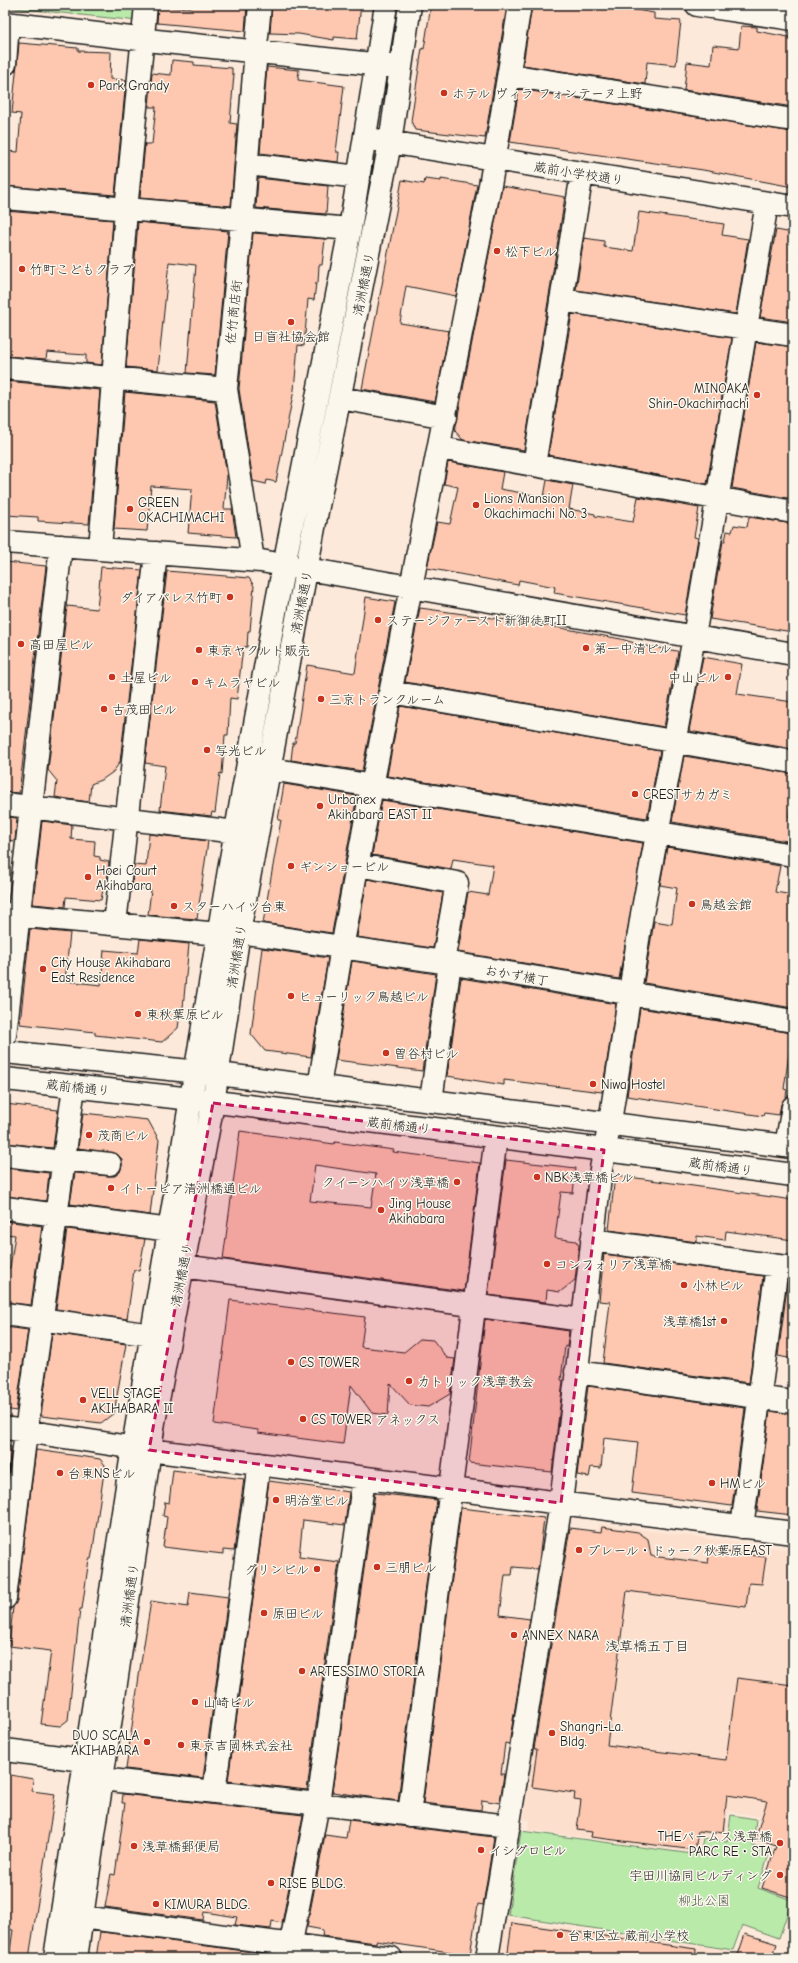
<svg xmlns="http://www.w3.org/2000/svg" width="798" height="1963" viewBox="0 0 798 1963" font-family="'Comic Neue','Klee One',sans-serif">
<rect width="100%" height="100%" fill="#fce9da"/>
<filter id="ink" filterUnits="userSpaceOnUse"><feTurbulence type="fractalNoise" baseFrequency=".025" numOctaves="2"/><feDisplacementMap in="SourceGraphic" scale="8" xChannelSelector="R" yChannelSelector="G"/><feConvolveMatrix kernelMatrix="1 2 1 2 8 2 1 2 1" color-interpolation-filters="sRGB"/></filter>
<g filter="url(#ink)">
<!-- built -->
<path fill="#fddfcd" d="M599,1524L793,1550V1789L782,1821L729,1811L724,1840L701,1836L698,1853L528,1830L529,1820L524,1819L533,1747L568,1752Z
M506,1918L727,1951L725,1958H501Z"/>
<!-- green -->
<path fill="#b9eaaa" stroke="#6a8363" d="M5,5H139L138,21L5,7Z
M731,1815L756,1819L753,1846L771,1848L758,1888L792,1900L779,1938L742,1925L733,1950L508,1915L521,1831L700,1855L703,1838L727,1842Z"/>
<!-- building -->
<path fill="#fec8b0" stroke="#1c1c1c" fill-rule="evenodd" d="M191,5H247L245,31L157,23L158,7L191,8Z
M272,5H361L357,39L334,37V40L299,34L270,33Z
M431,5H507L485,138L415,130L411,121L422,48L424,49Z
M532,5H606L654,13V19L681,21L676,65L647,62L645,84L523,65Z
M741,26L757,27V31L793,38V107L684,90L687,62L711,65L713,45L739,48Z
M19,43L78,48V51L111,52L110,79L126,80L115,195L5,186L7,151L18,152L21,114L12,113Z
M172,60L194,62V65L232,68V74H234L230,123L237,124L231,206L140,198L145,144H152L156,107H149L152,73L171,75Z
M267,67L299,70L298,80L344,86L336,152H339L338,162L260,153Z
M519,89L793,132V187L703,170L510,142Z
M258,178L328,186L326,214L256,208Z
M425,179L441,181V179L477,185L456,296L406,286L400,323L449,331L435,402L362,389L402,180L424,184Z
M502,186L565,197L524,450L463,440L455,431Z
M5,211L113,220L102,365L86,363V355L71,354L47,352L46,359L5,356Z
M639,212L724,224L722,235L748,239L736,314L576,290L584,238L604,241V247L633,251Z
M138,222L228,231L215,375L187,373L196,265L169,262L158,370L126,367Z
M776,230L793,233V322L760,317Z
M253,233L325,239L322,265H319L318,283H316L314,300L308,299L304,346L298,345L294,390L276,482L267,480L266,484L253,481L239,389Z
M572,314L732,338L707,484L548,455Z
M756,342L793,347V499L732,488Z
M5,381L100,390L89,524L38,521V517L5,515Z
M125,392L215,401L227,476L224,509H232L236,537L188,533L192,489L151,486L147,531L114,529Z
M448,462L503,472L500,489L544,497L547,480L573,485L569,509L595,514V516L633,522L638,497L699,508L694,537L698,538L685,615L554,593L555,587L519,580L518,585L427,568L437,522L450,524L458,487L444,484Z
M749,517L793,524V632L710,619L723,541H725L727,531L732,532L734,525L747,527Z
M5,562L46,566L19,793L5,792Z
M101,567L142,570L120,762L113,772L103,779L91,784L89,802L55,797L57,781L48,770L67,606L97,609Z
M167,571L249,578L254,586L250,631H248L247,647H243L237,699L230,698L228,735H225L222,774L220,773L215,813L212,812L211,816L160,810L165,766L145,763Z
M366,597L395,602L362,771L291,760L293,743H295L307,665L355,673Z
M420,608L550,626L621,639L635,643V644L677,651L678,652L664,727L405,682Z
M703,657L742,664L737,694L793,702V749L689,731Z
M400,706L660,751L647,818L387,776Z
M684,756L793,774V789L789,815V817L793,818V842L672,822Z
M284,784L357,796L332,933L263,923L281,820H278Z
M382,800L643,843L619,979L458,952L468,892L488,895L493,865L453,859L451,869L372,855Z
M5,817L17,818L15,841L5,840Z
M42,821L72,825L71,839L95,841L94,856L100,857V860L109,862L107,885L104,884L101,900L66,897L65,907L33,904Z
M149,834L208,841L197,919L148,915L151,890L132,887L134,865L146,866Z
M667,847L780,866L775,892L793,895V1008L644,983L654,921L672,924L677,888L660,885Z
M367,879L443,893L433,948L357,937Z
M30,929L70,933L65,981L101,985L104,950L138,953L140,939L189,944L183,1008L181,1007L178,1028L162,1042L95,1035V1032L20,1024Z
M262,948L328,958L311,1057L265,1051L251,1034Z
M352,961L436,974L422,1071L336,1060Z
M461,978L616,1004L602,1092L504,1080V1085L447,1076Z
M640,1008L792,1033L784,1089L787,1090L786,1097L781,1104L779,1115L764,1113L763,1116L627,1096Z
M5,1104L58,1110L53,1148L5,1143Z
M83,1113L148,1120L159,1140L150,1215L70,1204L75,1173L109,1176H115L120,1172L122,1166V1159L117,1154L78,1148Z
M240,1131L334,1144L335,1142L394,1150L393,1152L480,1163L464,1291L223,1259ZM315,1165L376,1174L371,1207L310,1201Z
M506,1160L576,1168L573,1193L561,1192L555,1238L576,1241L579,1246L575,1280L560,1292L547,1290L546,1302L488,1295Z
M5,1168L49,1173L46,1201L5,1196Z
M615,1175L793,1200V1240L726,1231L725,1240L697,1236V1242L609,1230Z
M5,1221L42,1226L31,1305L5,1302V1267L10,1268L15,1235L5,1234Z
M67,1229L145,1239L139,1271L134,1270L127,1319L56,1309Z
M604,1254L763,1276L749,1383L603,1363L610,1302L599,1301Z
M788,1280H793V1359L778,1356Z
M230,1300L365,1317L361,1347L404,1352L420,1339L433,1340L447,1358L455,1359L450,1394L428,1407L410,1405L390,1383L388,1415L372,1413L351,1385L343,1444L258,1433V1430L214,1424Z
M485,1319L569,1331L567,1347L565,1346L561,1380L563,1381L552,1472L469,1463Z
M5,1327L28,1330L16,1411L5,1409Z
M52,1333L126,1344L114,1413L101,1423L41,1416Z
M588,1386L745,1408L732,1506L632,1493L638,1442L604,1438L601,1468L591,1467L589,1477L577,1475Z
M770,1411L793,1414V1515L757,1511Z
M5,1446L11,1447L5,1498Z
M36,1450L100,1459L105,1465L93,1549L91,1559H89L82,1609H80L68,1720L60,1726L41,1724L51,1651L9,1646L13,1607L17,1600Z
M173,1470L244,1479L234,1551L223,1550V1554L163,1547L167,1517L163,1516L165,1502L169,1503Z
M269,1481L349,1492L345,1525L303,1520L299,1557L339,1562L307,1790L228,1781Z
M375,1493L437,1500L398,1801L332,1792Z
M461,1508L544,1518L538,1569L513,1567L512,1575H505L500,1615L530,1619L509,1744L505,1743L501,1774H504L500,1803L482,1800L481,1810L423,1803Z
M602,1527L638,1532L648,1539L651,1556L708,1563L710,1550L766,1557L762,1584L749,1583L746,1607L627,1591L607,1745L726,1760L737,1678L793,1685V1889L790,1897L762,1888L776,1846L755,1839L767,1801L727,1795L723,1832L716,1831V1833L698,1831L695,1850L591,1837L592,1832L577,1830L581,1800L574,1799L575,1793L532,1787L537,1749H534L570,1528L601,1532Z
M190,1592L228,1597L203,1778L126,1769L140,1669L151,1601L188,1607Z
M5,1774L33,1779L32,1791L55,1794L29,1958H9L13,1930L5,1929Z
M123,1794L303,1815L282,1923L272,1921L271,1929L235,1925L237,1917L204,1912L203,1920L105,1907L111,1874L115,1875L125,1803H122Z
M349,1820L494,1837L483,1905L478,1904L470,1955L376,1941V1943L322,1936L323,1930L307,1927L325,1835L346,1838Z
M512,1923L696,1949L695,1958H547L533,1956V1958H507Z
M100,1932H102L267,1954L266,1958H96Z
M745,1934L777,1944L772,1958H737Z"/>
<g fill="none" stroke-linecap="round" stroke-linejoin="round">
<defs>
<path id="minor" d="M697,5L793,19
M5,23L156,41L391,66
M257,37L260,5
M5,64L8,23
M509,75L793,120
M376,140L793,207
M247,164L359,177
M5,198L350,229
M561,300L793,335
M5,368L226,389
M340,398L446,417
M440,448L793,512
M534,465L582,174
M5,542L261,561L793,654
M100,549L126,210L146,5
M253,560L226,389L242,220L255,62
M391,692L793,762
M270,769L793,855
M5,804L236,832
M358,865L457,883L443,962
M5,914L219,934
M115,924L156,553
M239,932L443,962L793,1021
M5,1035L61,546
M319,1087L340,959L372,786L491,180L520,5
M431,1101L450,963
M786,1146L793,1107
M5,1155L63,1162
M64,1159L110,1164
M5,1208L170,1230
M592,1240L793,1268
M182,1266L583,1320
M5,1314L152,1335
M576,1372L793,1402
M5,1428L149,1450L793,1533
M742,1527L777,1266
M5,1598L26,1432L74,1087
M5,1750L99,1762
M102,1779L509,1826
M214,1792L259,1464
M409,1815L496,1137
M82,1917L391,1958
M55,1958L133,1447L230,864L277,601L350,229L386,5
M76,1958L154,1422L213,1103L239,932L318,506L390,143L410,5
M288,1958L318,1804L364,1478
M487,1958L561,1503L601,1169L610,1122L642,914L694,637L767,203"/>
<path id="major" d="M5,1052L218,1074L793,1147
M5,1079L192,1099L629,1153L793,1175"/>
</defs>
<!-- minor casing -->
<use href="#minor" stroke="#1c1c1c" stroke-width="25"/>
<!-- major casing -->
<use href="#major" stroke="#1c1c1c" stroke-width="25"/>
<!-- minor -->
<use href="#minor" stroke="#fbf7ec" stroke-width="22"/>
<!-- major -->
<use href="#major" stroke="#fbf7ec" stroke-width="22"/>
</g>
</g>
<!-- marked area -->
<path fill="#c2185b" fill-opacity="0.2" stroke="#c2185b" stroke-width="3" stroke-dasharray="8 5" stroke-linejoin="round" d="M213,1103L604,1150L561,1503L149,1450Z"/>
<!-- markers -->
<g fill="#c8321e" stroke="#fbf7ec" stroke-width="1.5">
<circle cx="91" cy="85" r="4"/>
<circle cx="444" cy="93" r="4"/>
<circle cx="497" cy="251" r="4"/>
<circle cx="22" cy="269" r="4"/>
<circle cx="291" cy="322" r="4"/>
<circle cx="757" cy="395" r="4"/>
<circle cx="476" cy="505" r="4"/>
<circle cx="130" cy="509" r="4"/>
<circle cx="230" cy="597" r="4"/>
<circle cx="378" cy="620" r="4"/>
<circle cx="21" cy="644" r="4"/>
<circle cx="586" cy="648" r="4"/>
<circle cx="199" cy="650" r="4"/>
<circle cx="112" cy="677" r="4"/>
<circle cx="728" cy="677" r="4"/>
<circle cx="195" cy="682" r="4"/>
<circle cx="321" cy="699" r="4"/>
<circle cx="104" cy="709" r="4"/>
<circle cx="207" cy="750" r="4"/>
<circle cx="635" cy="794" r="4"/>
<circle cx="320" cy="806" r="4"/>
<circle cx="291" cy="866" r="4"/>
<circle cx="88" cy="877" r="4"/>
<circle cx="692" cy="904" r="4"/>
<circle cx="174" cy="906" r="4"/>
<circle cx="43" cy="969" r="4"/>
<circle cx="291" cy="996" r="4"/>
<circle cx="138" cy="1014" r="4"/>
<circle cx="386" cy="1053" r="4"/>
<circle cx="593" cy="1084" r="4"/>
<circle cx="89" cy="1135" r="4"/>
<circle cx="537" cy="1177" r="4"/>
<circle cx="457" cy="1182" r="4"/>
<circle cx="111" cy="1188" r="4"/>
<circle cx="381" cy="1210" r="4"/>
<circle cx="547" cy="1264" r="4"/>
<circle cx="684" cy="1285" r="4"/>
<circle cx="724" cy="1321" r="4"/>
<circle cx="291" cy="1362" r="4"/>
<circle cx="409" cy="1381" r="4"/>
<circle cx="83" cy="1400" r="4"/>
<circle cx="303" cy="1419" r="4"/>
<circle cx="60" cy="1473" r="4"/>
<circle cx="712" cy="1483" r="4"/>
<circle cx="276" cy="1500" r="4"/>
<circle cx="579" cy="1550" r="4"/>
<circle cx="377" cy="1567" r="4"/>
<circle cx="317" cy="1569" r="4"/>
<circle cx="264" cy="1613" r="4"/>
<circle cx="514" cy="1635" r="4"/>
<circle cx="302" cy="1671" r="4"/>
<circle cx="195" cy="1702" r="4"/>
<circle cx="552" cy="1733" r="4"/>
<circle cx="147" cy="1742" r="4"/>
<circle cx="181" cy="1745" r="4"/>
<circle cx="780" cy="1843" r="4"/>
<circle cx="134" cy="1846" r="4"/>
<circle cx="481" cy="1850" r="4"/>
<circle cx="780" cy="1875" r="4"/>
<circle cx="271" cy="1883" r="4"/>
<circle cx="156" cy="1904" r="4"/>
<circle cx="560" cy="1935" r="4"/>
</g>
<g text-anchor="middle" stroke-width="3" stroke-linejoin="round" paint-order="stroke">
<!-- poi labels -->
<g font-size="13" fill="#1c1c1c" stroke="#fbf7ec" text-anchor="start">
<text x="99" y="90">Park Grandy</text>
<text x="452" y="98">ホテル ヴィラ フォンテーヌ上野</text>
<text x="505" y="256">松下ビル</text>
<text x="30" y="274">竹町こどもクラブ</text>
<text x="291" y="341" text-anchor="middle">日盲社協会館</text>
<text x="749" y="393" text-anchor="end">MINOAKA<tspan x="749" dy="15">Shin-Okachimachi</tspan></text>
<text x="484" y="503">Lions Mansion<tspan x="484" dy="15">Okachimachi No. 3</tspan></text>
<text x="138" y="507">GREEN<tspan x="138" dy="15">OKACHIMACHI</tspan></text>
<text x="222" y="602" text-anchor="end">ダイアパレス竹町</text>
<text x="386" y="625">ステージファースト新御徒町II</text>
<text x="29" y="649">高田屋ビル</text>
<text x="594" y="653">第一中清ビル</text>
<text x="207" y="655">東京ヤクルト販売</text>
<text x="120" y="682">土屋ビル</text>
<text x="720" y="682" text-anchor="end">中山ビル</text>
<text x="203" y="687">キムラヤビル</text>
<text x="329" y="704">三京トランクルーム</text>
<text x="112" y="714">古茂田ビル</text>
<text x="215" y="755">写光ビル</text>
<text x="643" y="799">CRESTサカガミ</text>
<text x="328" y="804">Urbanex<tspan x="328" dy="15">Akihabara EAST II</tspan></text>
<text x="299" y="871">ギンショービル</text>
<text x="96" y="875">Hoei Court<tspan x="96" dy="15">Akihabara</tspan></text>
<text x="700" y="909">鳥越会館</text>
<text x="182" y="911">スターハイツ台東</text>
<text x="51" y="967">City House Akihabara<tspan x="51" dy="15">East Residence</tspan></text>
<text x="299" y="1001">ヒューリック鳥越ビル</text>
<text x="146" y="1019">東秋葉原ビル</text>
<text x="394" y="1058">曽谷村ビル</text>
<text x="601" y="1089">Niwa Hostel</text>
<text x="97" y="1140">茂商ビル</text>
<text x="545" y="1182">NBK浅草橋ビル</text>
<text x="449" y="1187" text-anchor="end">クイーンハイツ浅草橋</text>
<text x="119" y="1193">イトーピア清洲橋通ビル</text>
<text x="389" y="1208">Jing House<tspan x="389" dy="15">Akihabara</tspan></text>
<text x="555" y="1269">コンフォリア浅草橋</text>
<text x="692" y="1290">小林ビル</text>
<text x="716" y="1326" text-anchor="end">浅草橋1st</text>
<text x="299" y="1367">CS TOWER</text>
<text x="417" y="1386">カトリック浅草教会</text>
<text x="91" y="1398">VELL STAGE<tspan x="91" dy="15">AKIHABARA II</tspan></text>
<text x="311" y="1424">CS TOWER アネックス</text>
<text x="68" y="1478">台東NSビル</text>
<text x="720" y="1488">HMビル</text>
<text x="284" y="1505">明治堂ビル</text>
<text x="587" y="1555">プレール・ドゥーク秋葉原EAST</text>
<text x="385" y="1572">三朋ビル</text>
<text x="309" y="1574" text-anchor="end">グリンビル</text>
<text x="272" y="1618">原田ビル</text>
<text x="522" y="1640">ANNEX NARA</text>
<text x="310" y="1676">ARTESSIMO STORIA</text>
<text x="203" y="1707">山崎ビル</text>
<text x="560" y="1731">Shangri-La.<tspan x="560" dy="15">Bldg.</tspan></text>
<text x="139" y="1740" text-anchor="end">DUO SCALA<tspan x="139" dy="15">AKIHABARA</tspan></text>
<text x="189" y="1750">東京吉岡株式会社</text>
<text x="772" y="1841" text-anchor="end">THEパームス浅草橋<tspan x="772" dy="15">PARC RE・STA</tspan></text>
<text x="142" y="1851">浅草橋郵便局</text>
<text x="489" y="1855">イシグロビル</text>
<text x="772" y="1880" text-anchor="end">宇田川協同ビルディング</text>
<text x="279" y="1888">RISE BLDG.</text>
<text x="164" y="1909">KIMURA BLDG.</text>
<text x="568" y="1940">台東区立 蔵前小学校</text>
</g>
<!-- street labels -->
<g font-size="13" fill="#1c1c1c" stroke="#fbf7ec">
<text transform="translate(579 173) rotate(9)" y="5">蔵前小学校通り</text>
<text transform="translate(363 284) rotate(-79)" y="5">清洲橋通り</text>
<text transform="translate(233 312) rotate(-84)" y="5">佐竹商店街</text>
<text transform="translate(301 602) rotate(-79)" y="5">清洲橋通り</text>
<text transform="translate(236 956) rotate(-81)" y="5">清洲橋通り</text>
<text transform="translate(517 975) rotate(10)" y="5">おかず横丁</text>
<text transform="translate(78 1087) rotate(6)" y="5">蔵前橋通り</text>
<text transform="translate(399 1125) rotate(7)" y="5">蔵前橋通り</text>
<text transform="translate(721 1166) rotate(8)" y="5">蔵前橋通り</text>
<text transform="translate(181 1275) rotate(-79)" y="5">清洲橋通り</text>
<text transform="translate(129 1595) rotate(-82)" y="5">清洲橋通り</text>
</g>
<!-- park labels -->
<g font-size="13" fill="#4b5a47" stroke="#fbf7ec">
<text x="704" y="1905">柳北公園</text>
</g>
<!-- neighbourhood labels -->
<g font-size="14" fill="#1c1c1c" stroke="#fbf7ec">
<text x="647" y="1651">浅草橋五丁目</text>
</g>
</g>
<!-- margin -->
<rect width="798" height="1963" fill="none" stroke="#fbf7ec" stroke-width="20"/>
<rect x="10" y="10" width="778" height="1943" fill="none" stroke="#1c1c1c" stroke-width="1.5" filter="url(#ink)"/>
</svg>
